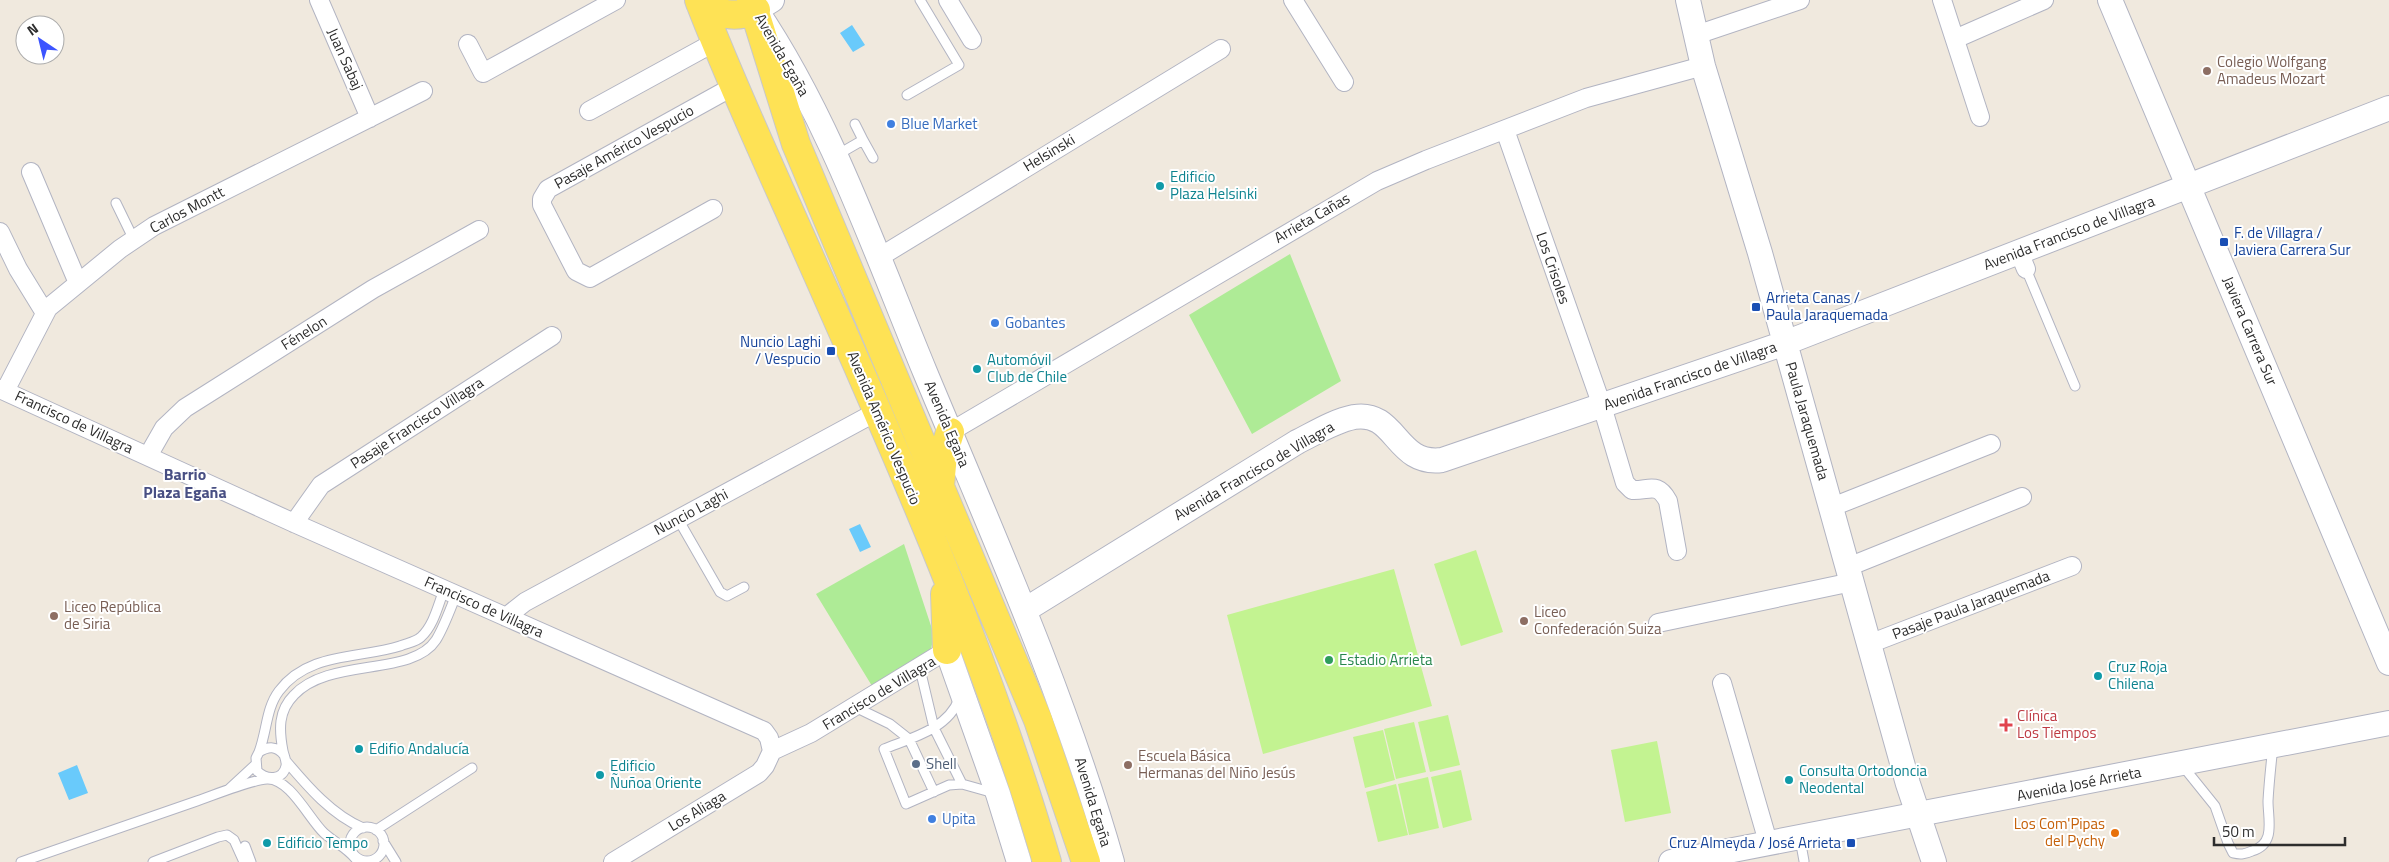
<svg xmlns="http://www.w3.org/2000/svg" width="2389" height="862" viewBox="0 0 2389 862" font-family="'Titillium Web',sans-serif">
<rect width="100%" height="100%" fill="#f0e9de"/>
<!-- green -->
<path fill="#aeeb96" d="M1290,254L1341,381L1252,434L1189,315Z
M904,544L934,635L931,649L872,686L816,594Z"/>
<!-- pitch -->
<path fill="#c3f391" d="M1476,550L1503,632L1461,646L1434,564Z
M1394,569L1432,706L1263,754L1227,615Z
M1448,715L1460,765L1430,772L1418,722Z
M1414,722L1426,772L1396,779L1384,729Z
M1383,730L1395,780L1365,788L1353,737Z
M1657,741L1671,813L1625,822L1611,750Z
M1461,770L1472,820L1443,828L1431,777Z
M1428,777L1439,828L1409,835L1398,784Z
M1396,784L1408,835L1378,842L1366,792Z"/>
<!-- water -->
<path fill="#69cafb" d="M852,25L865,45L853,52L840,33Z
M860,524L871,547L860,552L849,529Z
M77,765L88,793L69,800L58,773Z"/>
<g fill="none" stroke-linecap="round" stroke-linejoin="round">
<defs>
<path id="lane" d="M907,95L959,65L920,0
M863,140L873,158
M837,155L863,140L855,124
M116,203L134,240
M2026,269L2075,386
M678,519L720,592L727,596L744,587
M920,669L934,728L962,784
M959,699C948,729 911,738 884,749L906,804L949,785L962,784L994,793
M855,707L890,724L909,739L934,792
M259,752C267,731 266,708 279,691C308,652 359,659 400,646C407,643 416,642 421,637C434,625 438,605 444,590
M284,755C276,746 269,746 259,752L256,758L257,771C266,780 283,781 286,766C287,761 284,756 283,751C279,730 278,711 294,695C329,657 412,677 436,640C444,627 450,610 456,595
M286,761C308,787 332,815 363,828
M2182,765L2215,806L2228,843L2233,853C2241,855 2245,854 2252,851C2276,844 2268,820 2268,801C2269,783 2271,764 2273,746
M229,789L255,765
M350 844a17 17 0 1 1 34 0a17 17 0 1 1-34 0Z
M376,830L472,768
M1800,839L1804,861
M383,841L396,862
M245,846L251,862
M21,862C79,842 137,822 194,802C212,796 250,780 267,779C290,778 309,819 324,833C335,843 350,849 358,862
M153,862L218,837L227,835L234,840L244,862"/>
<path id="street" d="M319,0L370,118
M948,0L972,40
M1293,0L1344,82
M1942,0L1980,117
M1696,35L1800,0
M1955,39L2044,0
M468,44L483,73L616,0
M589,111L715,42
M1505,130L1602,406L1625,483L1632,490C1649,491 1657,481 1668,501L1677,551
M31,172L78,283
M713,209L590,278L576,271L542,205V199L548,189L734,86
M0,232L18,269L45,313
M2019,252L2026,269
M878,258L1221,49
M0,389L294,523L764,731L769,738L772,751
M5,391L48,308L120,249L154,226L423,91
M950,432L1377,181L1426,160L1586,98L1703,66
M148,456L164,428L185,408L373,289L479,230
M1832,507L1991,444
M294,523L321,485L552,336
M1848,567L2022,497
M506,617L525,602L878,411
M1658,623L1852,582
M1869,644L2072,566
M1722,683L1768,842
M772,751L811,733L947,650
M613,862L759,773L765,766L772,751"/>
<path id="secondary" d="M772,0L756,10C829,118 875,251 925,372C992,533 1064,693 1112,862
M1688,0L1703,66L1760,253L1908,784L1934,862
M2110,0L2389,663
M1025,610L1297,442C1315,433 1334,421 1354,417C1397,410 1395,466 1442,460L1785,343L2389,108
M947,650L998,794L1019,862
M1671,862L2389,723"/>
<path id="primary" d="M699,0C732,86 771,169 808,253C896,452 986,653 1047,862
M751,0L796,144L1038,720L1086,862
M700,3C718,14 734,19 756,10
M940,486L943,455L950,432
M945,594L947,650"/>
</defs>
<!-- lane casing -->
<use href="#lane" stroke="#b2b4c2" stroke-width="11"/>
<!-- street casing -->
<use href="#street" stroke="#b2b4c2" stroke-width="20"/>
<!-- secondary casing -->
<use href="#secondary" stroke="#b2b4c2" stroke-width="26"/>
<!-- primary casing -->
<use href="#primary" stroke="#c8c8c8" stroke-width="30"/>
<!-- lane -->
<use href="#lane" stroke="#fff" stroke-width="9"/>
<!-- street -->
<use href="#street" stroke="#fff" stroke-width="18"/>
<!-- secondary -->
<use href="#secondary" stroke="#fff" stroke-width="24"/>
<!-- primary -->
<use href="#primary" stroke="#fee255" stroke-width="28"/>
</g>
<!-- markers -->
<g fill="#8d6e63" stroke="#fff" stroke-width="2">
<circle cx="2207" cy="71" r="5"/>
<circle cx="54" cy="616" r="5"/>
<circle cx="1524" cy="621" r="5"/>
<circle cx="1128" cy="765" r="5"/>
</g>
<g fill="#3f7fe0" stroke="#fff" stroke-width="2">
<circle cx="891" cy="124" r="5"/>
<circle cx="995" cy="323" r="5"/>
<circle cx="932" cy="819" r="5"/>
</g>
<g fill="#0f9aa8" stroke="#fff" stroke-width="2">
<circle cx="1160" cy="186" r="5"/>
<circle cx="977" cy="369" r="5"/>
<circle cx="2098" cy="676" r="5"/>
<circle cx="359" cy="749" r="5"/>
<circle cx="600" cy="775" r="5"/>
<circle cx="1789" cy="780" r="5"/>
<circle cx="267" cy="843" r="5"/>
</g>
<g fill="#1a4fb4" stroke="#fff" stroke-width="2">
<rect x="2219" y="237" width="10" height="10" rx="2.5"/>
<rect x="1751" y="302" width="10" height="10" rx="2.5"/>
<rect x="826" y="346" width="10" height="10" rx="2.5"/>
<rect x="1846" y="838" width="10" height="10" rx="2.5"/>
</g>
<circle fill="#2e9e5b" stroke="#fff" stroke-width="2" cx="1329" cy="660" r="5"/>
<path fill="#e0444e" stroke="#fff" stroke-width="2" d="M2003.5 717.5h5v5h5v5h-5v5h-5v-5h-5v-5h5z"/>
<circle fill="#5c6f8a" stroke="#fff" stroke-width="2" cx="916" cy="764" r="5"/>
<circle fill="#e8710a" stroke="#fff" stroke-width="2" cx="2115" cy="833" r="5"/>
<g text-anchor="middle" stroke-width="4" stroke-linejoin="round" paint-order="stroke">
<!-- street labels -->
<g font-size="15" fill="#2d2d2d" stroke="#fff">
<text transform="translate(782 55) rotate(60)" y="5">Avenida Egaña</text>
<text transform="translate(345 59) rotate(66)" y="5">Juan Sabaj</text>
<text transform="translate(624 147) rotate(-29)" y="5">Pasaje Américo Vespucio</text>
<text transform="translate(1049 153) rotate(-31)" y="5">Helsinski</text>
<text transform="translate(187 210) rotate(-28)" y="5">Carlos Montt</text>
<text transform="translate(1312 218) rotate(-30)" y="5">Arrieta Cañas</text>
<text transform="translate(2069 233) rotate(-21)" y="5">Avenida Francisco de Villagra</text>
<text transform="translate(1553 268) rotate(71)" y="5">Los Crisoles</text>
<text transform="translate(2250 331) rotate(67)" y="5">Javiera Carrera Sur</text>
<text transform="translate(304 333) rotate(-32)" y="5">Fénelon</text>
<text transform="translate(1690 376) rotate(-19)" y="5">Avenida Francisco de Villagra</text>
<text transform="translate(1807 421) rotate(74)" y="5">Paula Jaraquemada</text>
<text transform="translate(74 422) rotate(25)" y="5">Francisco de Villagra</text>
<text transform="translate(417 423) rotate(-33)" y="5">Pasaje Francisco Villagra</text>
<text transform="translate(947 424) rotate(67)" y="5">Avenida Egaña</text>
<text transform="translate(884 428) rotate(67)" y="5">Avenida Américo Vespucio</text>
<text transform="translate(1254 471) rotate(-30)" y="5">Avenida Francisco de Villagra</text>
<text transform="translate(691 512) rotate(-28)" y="5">Nuncio Laghi</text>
<text transform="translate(1971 605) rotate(-21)" y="5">Pasaje Paula Jaraquemada</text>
<text transform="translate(484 607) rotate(24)" y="5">Francisco de Villagra</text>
<text transform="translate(879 693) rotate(-31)" y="5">Francisco de Villagra</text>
<text transform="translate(2079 784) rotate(-11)" y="5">Avenida José Arrieta</text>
<text transform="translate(1093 802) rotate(73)" y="5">Avenida Egaña</text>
<text transform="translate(697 811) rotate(-31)" y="5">Los Aliaga</text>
</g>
<!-- education labels -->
<g font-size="15" fill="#785e54" stroke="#fff" text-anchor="start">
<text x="2217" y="67">Colegio Wolfgang<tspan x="2217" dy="17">Amadeus Mozart</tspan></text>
<text x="64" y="612">Liceo República<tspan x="64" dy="17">de Siria</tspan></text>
<text x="1534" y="617">Liceo<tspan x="1534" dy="17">Confederación Suiza</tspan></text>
<text x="1138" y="761">Escuela Básica<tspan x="1138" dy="17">Hermanas del Niño Jesús</tspan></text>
</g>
<!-- shop labels -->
<g font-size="15" fill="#366cbe" stroke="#fff" text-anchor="start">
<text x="901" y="129">Blue Market</text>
<text x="1005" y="328">Gobantes</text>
<text x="942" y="824">Upita</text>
</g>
<!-- culture labels -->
<g font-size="15" fill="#0d838f" stroke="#fff" text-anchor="start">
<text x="1170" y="182">Edificio<tspan x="1170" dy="17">Plaza Helsinki</tspan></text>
<text x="987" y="365">Automóvil<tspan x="987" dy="17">Club de Chile</tspan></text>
<text x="2108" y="672">Cruz Roja<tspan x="2108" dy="17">Chilena</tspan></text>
<text x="369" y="754">Edifio Andalucía</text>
<text x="610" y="771">Edificio<tspan x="610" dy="17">Ñuñoa Oriente</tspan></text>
<text x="1799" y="776">Consulta Ortodoncia<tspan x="1799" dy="17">Neodental</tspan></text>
<text x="277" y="848">Edificio Tempo</text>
</g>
<!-- transit labels -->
<g font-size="15" fill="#164399" stroke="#fff" text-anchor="start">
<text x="2234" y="238">F. de Villagra /<tspan x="2234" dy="17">Javiera Carrera Sur</tspan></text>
<text x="1766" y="303">Arrieta Canas /<tspan x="1766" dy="17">Paula Jaraquemada</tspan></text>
<text x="821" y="347" text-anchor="end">Nuncio Laghi<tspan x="821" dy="17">/ Vespucio</tspan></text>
<text x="1841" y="848" text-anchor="end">Cruz Almeyda / José Arrieta</text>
</g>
<!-- leisure labels -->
<g font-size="15" fill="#27864d" stroke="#fff" text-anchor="start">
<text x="1339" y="665">Estadio Arrieta</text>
</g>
<!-- health labels -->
<g font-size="15" fill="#be3a42" stroke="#fff" text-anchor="start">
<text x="2017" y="721">Clínica<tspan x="2017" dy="17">Los Tiempos</tspan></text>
</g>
<!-- service labels -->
<g font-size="15" fill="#4e5e75" stroke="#fff" text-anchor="start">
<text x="926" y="769">Shell</text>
</g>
<!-- food labels -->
<g font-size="15" fill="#c56008" stroke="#fff" text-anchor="end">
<text x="2105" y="829">Los Com'Pipas<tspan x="2105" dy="17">del Pychy</tspan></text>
</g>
<!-- neighbourhood labels -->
<g font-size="16" font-weight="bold" fill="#484f83" stroke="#fff">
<text x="185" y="480">Barrio<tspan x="185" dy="18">Plaza Egaña</tspan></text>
</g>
</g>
<!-- north arrow -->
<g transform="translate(40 40) rotate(325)"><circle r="24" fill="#ffffff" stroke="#ababab"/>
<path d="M0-4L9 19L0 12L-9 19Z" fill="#3c54ff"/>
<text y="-8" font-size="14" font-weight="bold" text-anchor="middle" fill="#2d2d2d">N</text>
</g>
<!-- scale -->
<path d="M2214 837v8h131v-8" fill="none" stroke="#2d2d2d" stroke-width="2.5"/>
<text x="2222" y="837" font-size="15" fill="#2d2d2d" stroke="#ffffff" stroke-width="4" paint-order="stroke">50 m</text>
</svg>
